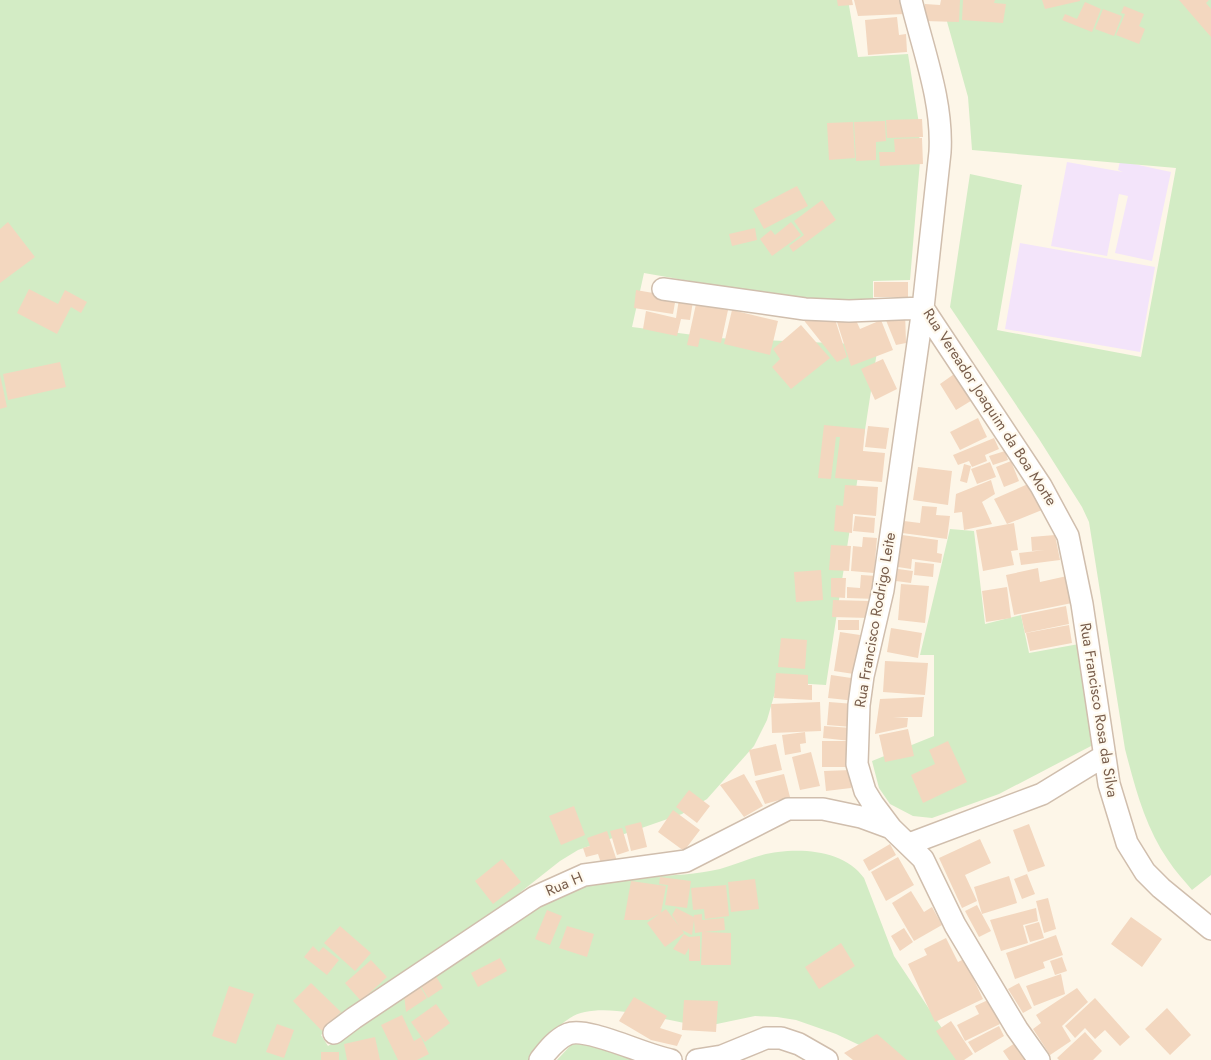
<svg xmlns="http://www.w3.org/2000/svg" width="1211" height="1060" viewBox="0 0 1211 1060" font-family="Jost,sans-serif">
<rect width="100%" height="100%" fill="#fdf6e8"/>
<!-- education -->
<path fill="#f3e4fa" d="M1120,161L1171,172L1152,261L1115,253L1128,196L1119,194L1107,256L1051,246L1067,162L1123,172L1118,170Z
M1020,243L1155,267L1140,352L1005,329Z"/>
<!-- green -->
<path fill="#d3ecc5" d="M0,0H848L858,57L908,54L919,124L920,161L910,280L873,281V299C795,303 720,286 644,273L632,327L717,338L878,345L826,685L778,682L767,720L754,746L707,799L682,814L578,850L560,861L508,902L423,960L321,1035L328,1046C367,1021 407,997 446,970C489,940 528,908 577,889C621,872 674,880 720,869C739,864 758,854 778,852C807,848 846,852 864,878L894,956L961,1057L957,1060H891L836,1034L796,1020L777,1017L755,1016L712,1025H698C664,1021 599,999 570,1018C554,1028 542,1046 530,1060H0Z
M941,0H1211V875L1192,890C1184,880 1175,871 1168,860C1145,827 1135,787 1125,749L1089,522L1082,507L1039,439L950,307L970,174L1022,185L997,330L1141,357L1176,168L972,150L968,97Z
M950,529L974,531L985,624L1021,615L1029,653L1079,644L1093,745L999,794L932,818L913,816L890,804L879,788L872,761L934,736V655H920Z
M583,1042L637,1060H557L571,1045Z"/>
<!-- building -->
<path fill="#f3d7bf" d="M837,0H852L853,5L838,6Z
M854,0H902L905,14L858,16Z
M941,0H960L959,22L924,21L925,4L940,5Z
M963,0H995L994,3L1006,4L1003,23L962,20Z
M1042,0H1080V1L1045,9Z
M1179,0H1209L1206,3L1211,9V37Z
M1085,2L1101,9L1092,32L1062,20L1065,14L1077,19Z
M1124,6L1144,14L1139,26L1145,29L1139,44L1116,35L1125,14L1121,13Z
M1103,9L1122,16L1114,36L1095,29Z
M897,17L899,35L906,34L907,52L868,55L865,20Z
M922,119L923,137L887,138L886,120Z
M885,121L886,141L876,142V160L856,161L854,122Z
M853,122L855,158L829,160L827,123Z
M922,138L923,164L880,166L879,152H895L894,139Z
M797,186L808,206L764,229L753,209Z
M822,200L836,220L793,252L789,246L804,235L794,221Z
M8,222L35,257L0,283V229Z
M791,222L801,235L772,256L760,239L771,230L775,235Z
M755,228L757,240L732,246L729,234Z
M874,282H908V297H874Z
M29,289L58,304L65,290L87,302L81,313L71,307L57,334L17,313Z
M636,290L676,297L673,314L634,308Z
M679,299L693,301L690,320L681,319L677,336L643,329L646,311L676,318Z
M696,304L728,310L721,343L700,338L698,347L687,345Z
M732,310L778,321L770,355L724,344Z
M905,311L906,343L896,345L883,313Z
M834,316L847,357L837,362L802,318Z
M855,318L860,329L881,320L893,350L851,366L837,322Z
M801,325L830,358L791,389L772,367L780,359L773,349Z
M883,359L897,389L875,400L861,369Z
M60,362L66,387L8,400L3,374Z
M957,372L974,399L956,410L940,384Z
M0,375L7,407L0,409Z
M978,418L987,437L960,450L950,432Z
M824,425L865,429L863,451L885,453L882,482L835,478L840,437H836L831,479L818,478Z
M868,426L889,428L886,449L865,447Z
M994,438L999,449L985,455L987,461L972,467L969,461L958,465L953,455Z
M1005,451L1008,460L993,465L989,456Z
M1011,461L1019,481L1004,487L996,467Z
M990,462L996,477L977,484L971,469Z
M964,464L971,466L967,483L960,481Z
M918,467L952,471L948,505L913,500Z
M991,480L995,494L982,502L992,524L964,530L962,512L954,513L956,494Z
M1028,484L1042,510L1007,524L994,499Z
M845,485L878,487L876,516L853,514L852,533L834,531L836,505L843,506Z
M922,506L937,507L936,515L950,516L947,539L902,533L904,521L920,523Z
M855,516L875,518L874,533L853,531Z
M1014,523L1018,550L1011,551L1014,565L983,571L976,530Z
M902,535L938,540L937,553L942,554L941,563L912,559L911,569L898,567Z
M1055,535L1060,560L1021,565L1019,553L1045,550L1032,551L1031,537Z
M863,537L877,538L874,573L851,571L853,546L862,547Z
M831,545L851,546L849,571L829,570Z
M915,562L934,564L933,577L914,575Z
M1038,568L1040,582L1067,576L1072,603L1014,615L1006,575Z
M898,569L913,571L911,583L896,581Z
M821,570L823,600L796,602L794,572Z
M861,575L877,576L876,599L847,598V587L860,588Z
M831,578H846L845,598L831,597Z
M901,584L929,586L925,623L898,620Z
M1007,587L1011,618L986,622L982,591Z
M833,600L869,601V618L832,617Z
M1066,606L1069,624L1025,633L1021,615Z
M838,620H859V630H838Z
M1069,625L1072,643L1030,651L1026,633Z
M891,628L922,633L918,658L887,652Z
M840,632L860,635L854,674L834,671Z
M781,638L807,640L805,669L778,667Z
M885,661L928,663L925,695L883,692Z
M776,673L808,675V685H812V700L774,698Z
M831,675L858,679L856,701L828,698Z
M924,697L922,717H893L908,718L907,727L875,734L880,699Z
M820,702L821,731L772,733L771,704Z
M829,702L854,704L852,727L827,725Z
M824,726L852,728L851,741L823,738Z
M908,729L914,756L885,762L879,735Z
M805,732L806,743L800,744L801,752L785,755L782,735Z
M822,741H848V767H822Z
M948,741L967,782L923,803L911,775L935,764L929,750Z
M776,744L782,770L755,776L749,750Z
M811,752L820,786L800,790L792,757Z
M851,770V788L826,791L824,771Z
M744,774L763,806L744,817L720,785Z
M784,774L790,797L765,804L755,781Z
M689,790L710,806L697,823L676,807Z
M574,806L585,835L561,845L549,816Z
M673,810L700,830L684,851L658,832Z
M641,822L647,847L631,851L625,826Z
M1029,824L1045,866L1028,872L1013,830Z
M622,828L629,851L617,855L610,831Z
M607,831L617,861L602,866L598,854L586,857L583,848L590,846L587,838Z
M980,839L991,863L965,875L977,901L962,908L939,858Z
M890,844L896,855L869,871L863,860Z
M898,857L914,885L886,901L871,872Z
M502,859L521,882L493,904L475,881Z
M1027,874L1035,894L1022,899L1014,879Z
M1009,876L1017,903L982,914L974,887Z
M660,877L691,881L687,908L665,905L668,885L659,884Z
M755,879L759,909L731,912L728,882Z
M631,881L666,886L661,913L648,920H624Z
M726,885L729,916L705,919L704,909L693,910L691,888Z
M911,891L924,912L932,907L942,925L914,941L892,903Z
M1048,898L1056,929L1044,933L1036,901Z
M977,905L991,931L979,937L965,911Z
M676,908L694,917V915L702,914V920L724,918L725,930L704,932L731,933V965H701L702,932L695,933L694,920L692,935L682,930L684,933L665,947L647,923L666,909L679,926L672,915Z
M1036,908L1038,921L1023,925L1028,943L1001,951L990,920Z
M547,910L562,916L550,945L535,939Z
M1131,917L1162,939L1142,967L1111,944Z
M1039,922L1044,938L1030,942L1025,926Z
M340,926L371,953L355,971L324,943Z
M567,926L594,934L587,957L559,948Z
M904,928L913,942L900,951L891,936Z
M684,934L689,937L700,936V961H689V948L685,955L673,949Z
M1056,935L1063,955L1043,962L1045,968L1015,979L1006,953Z
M946,938L958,962L964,959L983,999L935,1022L908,964L927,955L924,949Z
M841,943L855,966L819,989L805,967Z
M313,946L319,952L323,947L339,960L327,975L304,957Z
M1062,957L1067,971L1055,975L1050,961Z
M500,958L507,971L478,987L471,973Z
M371,960L387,977L361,1001L345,983Z
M434,973L443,988L428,998L419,983Z
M1061,974L1065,994L1034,1006L1026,986Z
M311,983L341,1012L322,1031L293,1001Z
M1019,983L1032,1008L1023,1013L1008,989Z
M419,985L427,998L406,1012L404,994Z
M229,986L254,994L236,1044L212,1036Z
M1077,988L1088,1002L1062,1026L1071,1041L1050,1055L1033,1029L1041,1023L1036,1015Z
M634,997L667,1016L660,1028L682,1035L677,1046L651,1040L619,1021Z
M1095,998L1130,1037L1120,1046L1105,1030L1095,1039L1085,1028L1075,1038L1065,1026Z
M684,1000L718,1001L716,1032L682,1030Z
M988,1000L1000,1024L965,1041L957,1025L979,1014L975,1006Z
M436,1004L450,1023L425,1042L411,1022Z
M1167,1008L1191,1035L1170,1055L1145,1029Z
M402,1015L414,1041L421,1037L429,1054L417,1060H398L381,1025Z
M951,1021L973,1054L964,1060H956L936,1031Z
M277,1024L294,1030L284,1058L266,1052Z
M999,1026L1004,1036L975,1053L968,1042Z
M1085,1032L1102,1051L1093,1060H1059L1057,1058Z
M877,1034L907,1060H853L844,1053Z
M375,1037L380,1060H347L344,1044Z
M1015,1043L1026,1060H1009L1003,1051Z
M321,1052H339V1060H321Z"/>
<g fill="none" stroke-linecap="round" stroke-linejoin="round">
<defs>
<path id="street" d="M911,0C923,50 943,101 940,152L923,308L883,590L863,676L859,705L857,764L865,791L873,804L891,828L923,859L955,925L1017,1029L1039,1060
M663,289L805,309L849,311L923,308
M923,308L1041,486L1068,536L1082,604L1109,784L1127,843L1145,872L1161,888L1211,929
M909,844L1042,794L1104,756
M334,1033L354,1018L535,897L584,875L686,861L788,809H823L861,817L891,828
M540,1060C547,1051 556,1039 568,1034C587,1026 646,1056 671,1060
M697,1060L722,1056L766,1038H781L799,1044L827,1060"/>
</defs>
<!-- street casing -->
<use href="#street" stroke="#d0bead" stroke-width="24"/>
<!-- street -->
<use href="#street" stroke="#fff" stroke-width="21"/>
</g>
<g text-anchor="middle" stroke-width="4.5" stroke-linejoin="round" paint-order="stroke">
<!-- street labels -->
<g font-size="15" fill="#785d4b" stroke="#fffaef">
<text transform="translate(990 407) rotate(57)" y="5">Rua Vereador Joaquim da Boa Morte</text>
<text transform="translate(875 620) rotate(-80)" y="5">Rua Francisco Rodrigo Leite</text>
<text transform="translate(1099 710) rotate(81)" y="5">Rua Francisco Rosa da Silva</text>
<text transform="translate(564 884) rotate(-23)" y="5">Rua H</text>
</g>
</g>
</svg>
